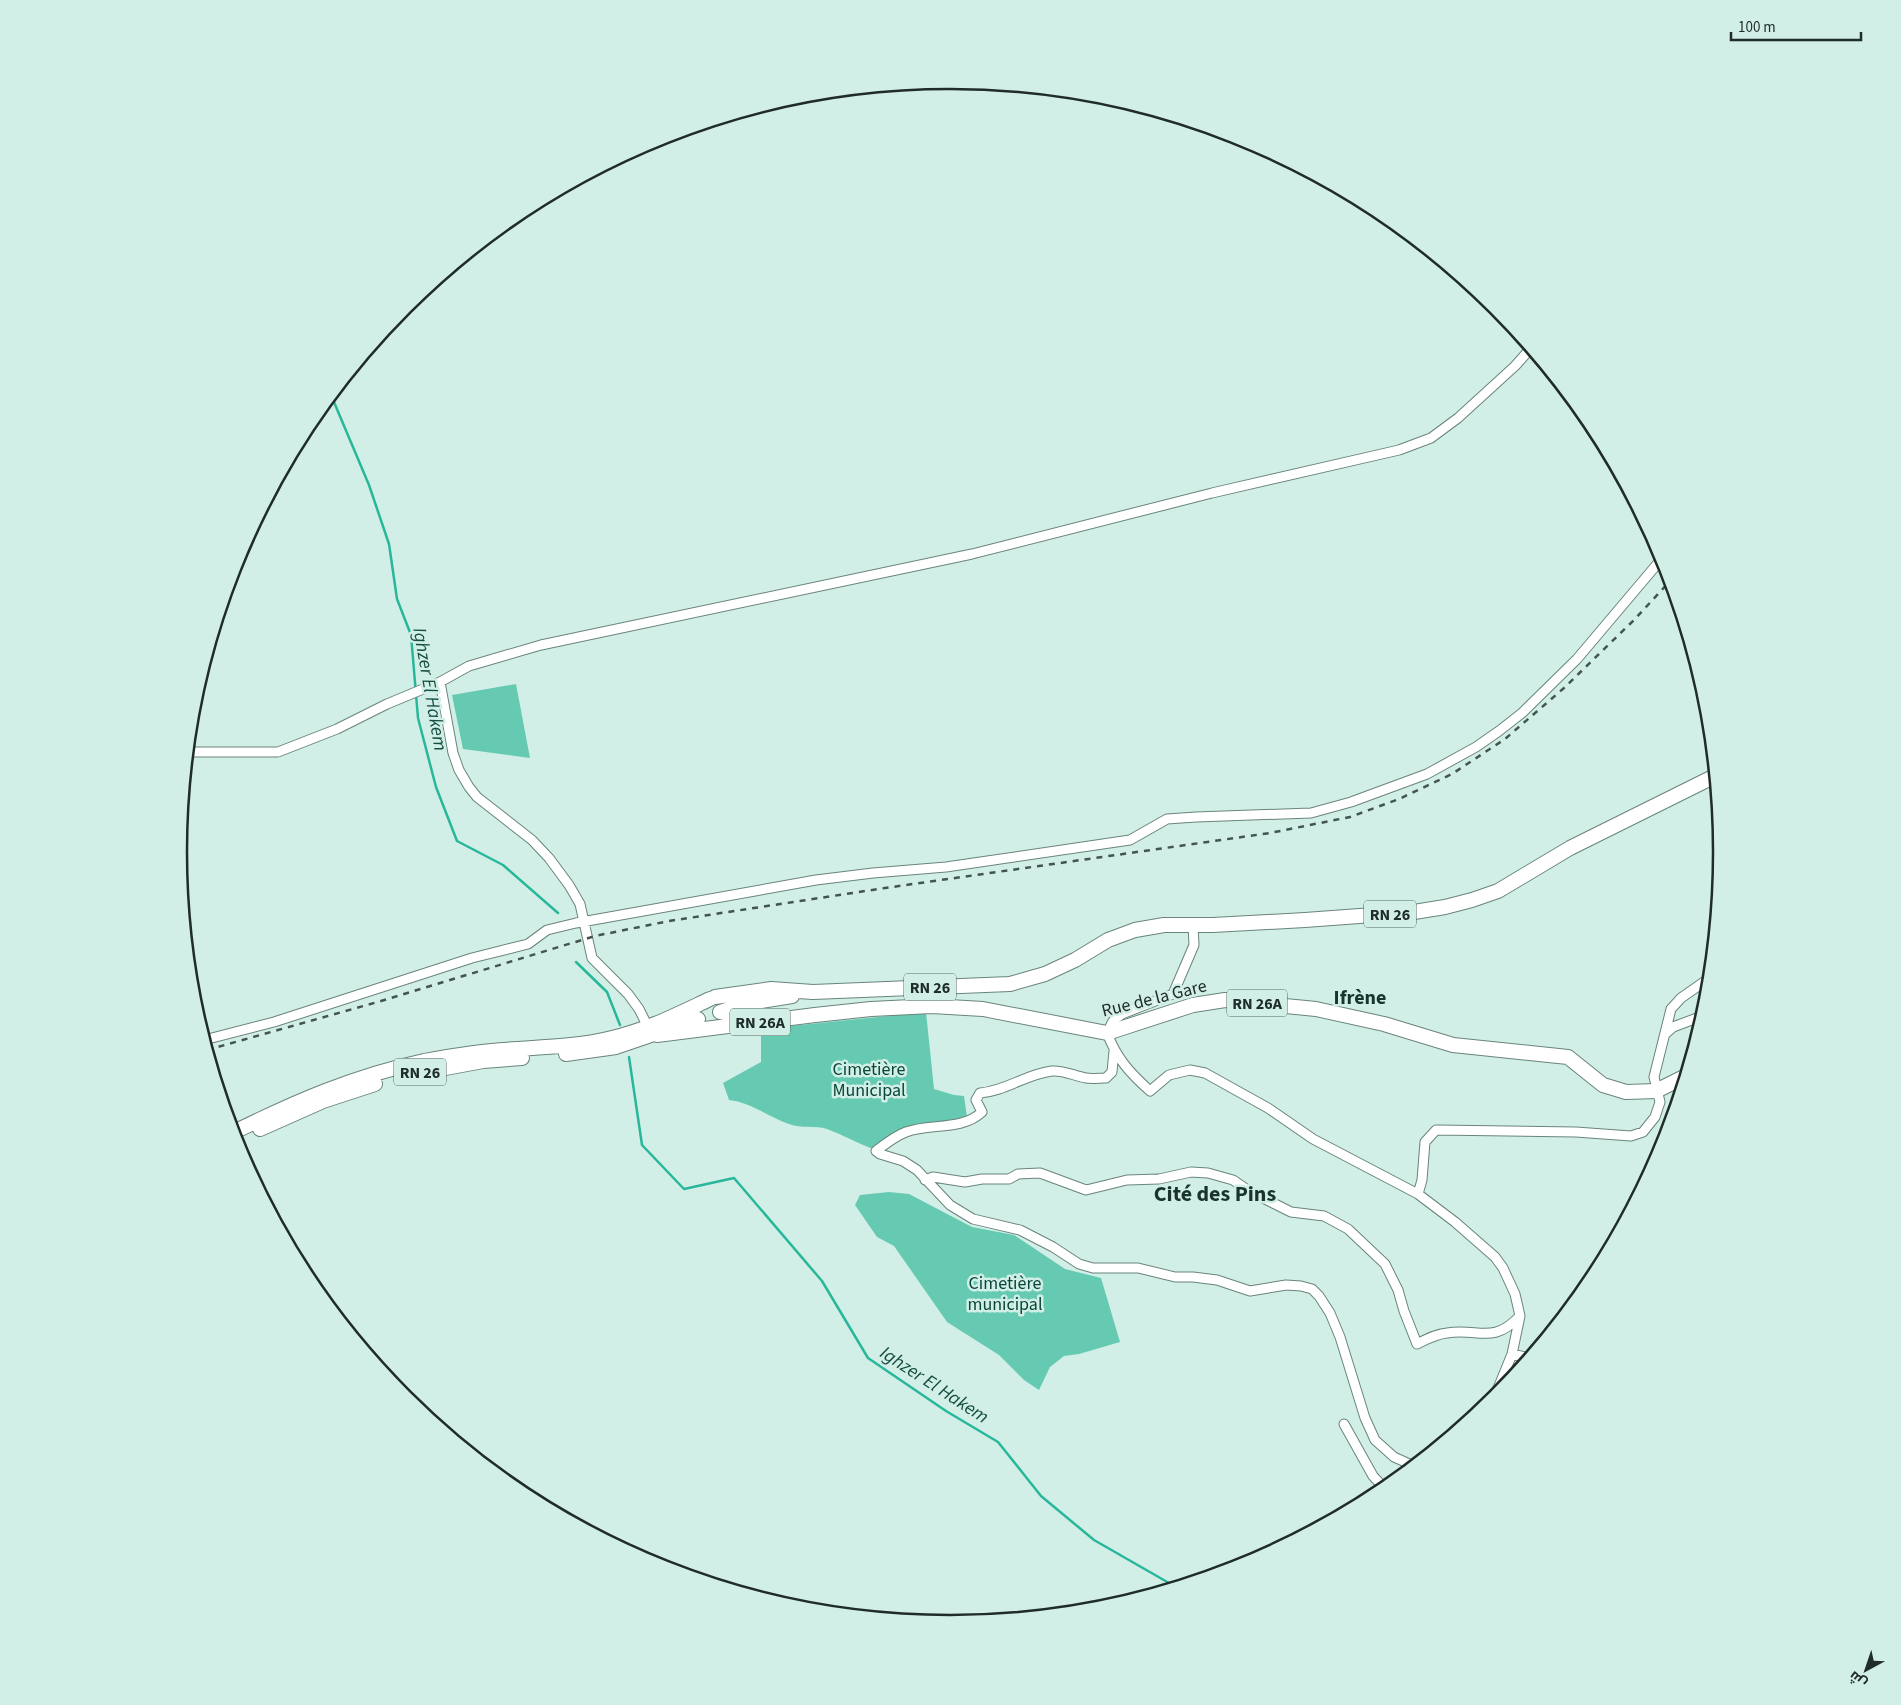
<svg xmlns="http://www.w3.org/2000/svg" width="1901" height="1705" viewBox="0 0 1901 1705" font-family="'Source Sans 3',Cairo,sans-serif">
<rect width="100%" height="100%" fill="#d1efe6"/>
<!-- green -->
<path fill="#66cab2" d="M516,684L530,758L463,749L452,695Z
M926,1012L934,1089L954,1095L964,1096L967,1117L955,1121L933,1123L873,1149C857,1143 843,1135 827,1129C815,1125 801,1129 789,1124C769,1117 750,1102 729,1100L723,1083L761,1062V1029Z
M889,1192L909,1194L972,1227L1014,1235L1065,1269L1101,1278L1120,1342L1079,1354L1064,1356L1050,1367L1039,1390L1024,1380L999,1355L947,1322L894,1246L877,1237L855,1205L860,1195Z"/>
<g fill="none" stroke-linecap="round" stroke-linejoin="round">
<!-- stream -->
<path stroke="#29b79b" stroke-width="2.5" d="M331,395L369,485L389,544L397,599L411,635L418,718L436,787L457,841L503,865L558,913
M576,962L607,992L620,1025
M629,1057L642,1145L684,1189L734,1178L822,1281L868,1358L946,1411L998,1442L1041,1496L1094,1540L1176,1587"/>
<defs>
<path id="minor" d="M440,682L453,753L459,770L469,787L477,797L532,840L549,858L569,885L580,904L592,958L628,994L639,1009L648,1027
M188,752H278L337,729L387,704L440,682L469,666L541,645L972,554L1212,493L1399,450L1431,438L1458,418L1515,366L1531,348
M1193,925L1194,945L1173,994L1122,1014L1113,1021L1107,1033C1117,1059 1130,1073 1150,1091L1169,1075L1190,1070L1205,1073L1268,1108L1313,1139L1418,1194L1455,1222L1495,1257L1503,1268L1515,1294L1520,1316L1512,1354L1492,1403
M1665,1034L1673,1027L1705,1015
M204,1040L274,1022L472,958L528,944L547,930L576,923L816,880L873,873L946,867L1130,840L1167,819L1196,817L1311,813L1351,802L1427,774L1476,747L1499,731L1522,713L1577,659L1664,556
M1114,1051L1112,1072L1106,1078C1099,1078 1092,1079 1086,1078C1074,1076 1064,1070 1052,1071C1026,1074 1006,1091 980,1093L976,1100L982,1112C962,1131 930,1123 906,1132C895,1136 885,1144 876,1151L880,1154L903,1161L917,1170L950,1205L973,1219L1020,1230L1053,1247L1079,1264L1093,1268H1138L1175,1277H1193L1217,1280L1250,1291L1286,1285L1301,1286L1312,1289L1319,1296L1330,1313L1340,1337L1365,1418L1375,1440L1394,1457L1414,1466
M925,1180L933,1177L965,1182L982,1179H1009L1018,1174L1040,1173L1086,1190L1127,1180L1159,1179L1191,1172L1208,1173L1233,1180L1249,1191L1291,1212L1324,1216L1348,1229L1385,1264L1398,1290L1404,1311L1417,1344C1427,1339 1436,1334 1447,1333C1480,1328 1492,1345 1520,1316
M1418,1194L1422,1180L1425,1142L1436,1130L1576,1132L1631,1136L1643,1132L1655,1117L1660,1102L1654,1077L1671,1009L1681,998L1711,977
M1512,1354L1530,1358
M1344,1424L1373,1476L1386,1490"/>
<path id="primary" d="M715,997L771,989L813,992L1010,984L1045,974L1075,960L1108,940L1135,930L1164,925H1213L1305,920L1414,912L1445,907L1472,900L1498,891L1570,848L1715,776
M720,1012L736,1016H749
M720,1012L743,1004L792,996
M657,1035L815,1015L871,1009L932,1006L983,1009L1107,1033L1193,1005L1225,1000L1316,1009L1384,1024L1453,1045L1568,1057L1603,1085L1626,1092L1656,1091L1686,1076
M566,1054L616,1047L698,1019
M408,1075L483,1061L522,1058
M260,1129L323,1101L375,1084
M232,1133C295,1102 354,1076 424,1061C446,1057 469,1053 491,1051C531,1047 573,1048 612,1038C647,1030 678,1014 710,999"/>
</defs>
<!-- minor casing -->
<use href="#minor" stroke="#69847c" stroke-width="11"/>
<!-- primary casing -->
<use href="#primary" stroke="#69847c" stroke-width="16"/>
<!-- minor -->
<use href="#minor" stroke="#fff" stroke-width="9"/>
<!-- primary -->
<use href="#primary" stroke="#fff" stroke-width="14"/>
<!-- rail -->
<path stroke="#445450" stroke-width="2.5" stroke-dasharray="6 6" stroke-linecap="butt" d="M207,1050L381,1001L595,936L669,921L885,888L1270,833L1350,817L1399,799L1452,774L1505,739L1564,688L1634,620L1671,580"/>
</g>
<g text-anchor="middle" stroke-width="5" stroke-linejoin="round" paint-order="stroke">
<!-- shield labels -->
<g fill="#d1efe6" stroke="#556662" stroke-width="1">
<rect x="1364" y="900.5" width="52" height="27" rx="4"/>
<rect x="904" y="973.5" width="52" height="27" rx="4"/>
<rect x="1227" y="989.5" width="60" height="27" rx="4"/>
<rect x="730" y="1008.5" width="60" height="27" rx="4"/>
<rect x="394" y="1058.5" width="52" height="27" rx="4"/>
</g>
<g font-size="16" font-weight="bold" fill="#202c29">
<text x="1390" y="920">RN 26</text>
<text x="930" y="993">RN 26</text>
<text x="1257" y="1009">RN 26A</text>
<text x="760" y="1028">RN 26A</text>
<text x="420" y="1078">RN 26</text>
</g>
<!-- street labels -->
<g font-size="18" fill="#202c29" stroke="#d1efe6">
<text transform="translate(1154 998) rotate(-14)" y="6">Rue de la Gare</text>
</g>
<!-- park labels -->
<g font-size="18" fill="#0a4539" stroke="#d1efe6">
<text x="869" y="1075">Cimetière<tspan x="869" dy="21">Municipal</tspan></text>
<text x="1005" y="1289">Cimetière<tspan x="1005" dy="21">municipal</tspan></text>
</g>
<!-- water labels -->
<g font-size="19" font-style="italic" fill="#164d42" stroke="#d1efe6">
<text transform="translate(431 689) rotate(80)" y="7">Ighzer El Hakem</text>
<text transform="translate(935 1384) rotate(33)" y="7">Ighzer El Hakem</text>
</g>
<!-- quarter labels -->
<g font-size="20" font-weight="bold" fill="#1a332d" stroke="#d1efe6">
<text x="1360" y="1004">Ifrène</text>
</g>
<!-- district labels -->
<g font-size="22" font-weight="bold" fill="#1a332d" stroke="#d1efe6">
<text x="1215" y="1201">Cité des Pins</text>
</g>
</g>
<!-- crop -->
<path d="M0 0H1901V1705H0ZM187 852a763 763 0 1 1 1526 0a763 763 0 1 1-1526 0Z" fill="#d1efe6" fill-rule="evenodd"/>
<path fill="none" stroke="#202c29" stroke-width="2.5" d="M187 852a763 763 0 1 1 1526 0a763 763 0 1 1-1526 0Z"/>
<!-- north arrow -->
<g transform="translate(1866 1670) rotate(220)" stroke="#d1efe6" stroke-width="4" paint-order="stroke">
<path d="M0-4L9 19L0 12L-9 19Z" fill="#202c29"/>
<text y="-8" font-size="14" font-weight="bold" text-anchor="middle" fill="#202c29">ش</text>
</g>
<!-- scale -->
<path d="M1731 32v8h130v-8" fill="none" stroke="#202c29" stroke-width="2.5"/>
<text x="1738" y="32" font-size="15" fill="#202c29" stroke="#d1efe6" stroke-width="4" paint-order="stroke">100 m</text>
</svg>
